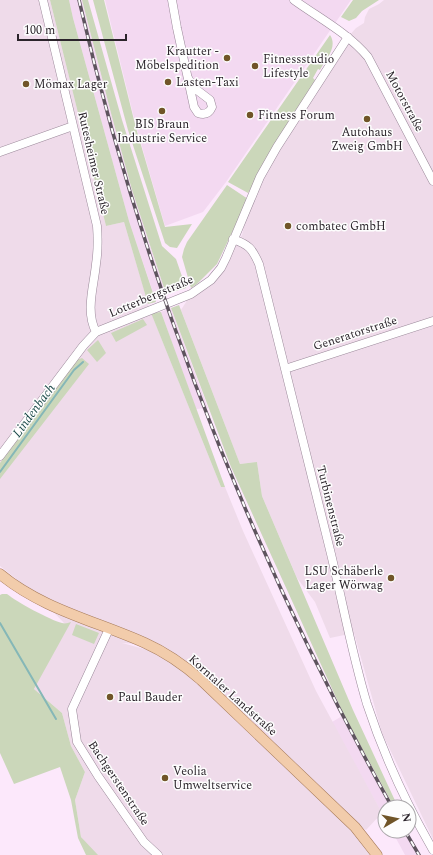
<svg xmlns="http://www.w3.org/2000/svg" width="433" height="855" viewBox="0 0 433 855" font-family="Spectral,serif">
<rect width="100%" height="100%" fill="#fce8fb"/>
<!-- built -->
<path fill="#f3d9f1" d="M69,0H82L112,117L132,190L166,294L155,298L129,221L73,18Z
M105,0H351L226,182L203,212L165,226L136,126Z
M171,308L208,408L196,409L161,312Z
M344,715L394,807H385V819L332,722Z
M392,831H407L421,855H405Z"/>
<!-- industrial -->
<path fill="#efdbea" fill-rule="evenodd" d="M0,0H50L106,226L124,222L150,310L221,487H225L243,531L316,691L382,813L366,830L358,827L377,855H95L81,837L75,800L85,772L71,746L62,713L34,689L64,623L39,597L0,566ZM122,643L156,645L159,653Z
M384,0H433V839L382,733L354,633L330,638L315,602L297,578L262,496L257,462L240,464L181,310L191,294L200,288L226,258L242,235L251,197L348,37L356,28L364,23L365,17L369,9L379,4Z"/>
<!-- green -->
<path fill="#cbd7ba" d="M50,0H69L73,18L129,221L156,302L148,304L124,222L106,226Z
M82,0H88L122,120L162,246L176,259L186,288L166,294L132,190L112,117Z
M93,0H104L136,128L165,227L192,224L177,248L170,247L165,243L128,130Z
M353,0H379L362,11L356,18L349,21L341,17Z
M330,35C338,47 326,59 320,70L318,69L313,78L315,80L248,193L228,182Z
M227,185L248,199L217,264L197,284L191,288L182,257L184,249L187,242Z
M179,305L240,464L257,462L262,496L353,710L398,807H394L344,715L231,467L171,308Z
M161,312L225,487H221L151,313Z
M143,319L147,325L116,342L111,333Z
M98,340L106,353L97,362L87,350Z
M82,358L89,364L0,479V463L77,360Z
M2,594H7C17,602 50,620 62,623C65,624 68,623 71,622L34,689L62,713L71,746L85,772L75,800L81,837L98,855H86L78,838L71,800L60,767L14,784L0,753V595Z
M76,624L99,633L94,644L72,635Z"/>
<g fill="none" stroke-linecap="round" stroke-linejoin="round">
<!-- stream -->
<path stroke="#85b7b7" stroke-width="2" d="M0,472L74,370L83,362
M0,623L56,719"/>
<defs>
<path id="minor" d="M43,0L97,226C98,239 98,251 96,264C94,286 85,311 96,332
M172,0L177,28L194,107L198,113C204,115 209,114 212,107L210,100L193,87L188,78
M294,0C319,18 348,33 368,57L433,181
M0,152L73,126
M233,239C249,245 252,248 259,264C283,360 307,457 331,554C343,604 352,654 367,704C383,753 407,805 433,850
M285,369L433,321
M0,456L83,346L96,332L191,294L211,280L221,268L226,258L260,177L277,147L348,37
M109,629L72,709L77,742L98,776L144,842L158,855"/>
<path id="major" d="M0,574C42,609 96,621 145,643C165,652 184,665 201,680L355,827L377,855"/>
</defs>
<!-- minor casing -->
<use href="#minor" stroke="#9b899a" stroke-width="9"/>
<!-- major casing -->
<use href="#major" stroke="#a77b5a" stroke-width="11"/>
<!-- minor -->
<use href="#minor" stroke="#fff" stroke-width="8"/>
<!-- major -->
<use href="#major" stroke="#f2ccab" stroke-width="10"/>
<defs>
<path id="rail" d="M79,0C144,282 251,554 392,807
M405,831L419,855"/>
</defs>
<!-- rail casing -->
<use href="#rail" stroke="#5e545e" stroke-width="3.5"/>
<!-- rail -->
<use href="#rail" stroke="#fdfdfd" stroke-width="2" stroke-dasharray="6" stroke-linecap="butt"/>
</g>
<!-- markers -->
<g fill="#705528" stroke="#fdfdfd" stroke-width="1.5">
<circle cx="227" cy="58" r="4"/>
<circle cx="255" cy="66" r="4"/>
<circle cx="168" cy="82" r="4"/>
<circle cx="26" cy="84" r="4"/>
<circle cx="162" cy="111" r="4"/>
<circle cx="250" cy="115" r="4"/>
<circle cx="367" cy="119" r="4"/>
<circle cx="288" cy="226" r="4"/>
<circle cx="391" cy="578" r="4"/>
<circle cx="110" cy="697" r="4"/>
<circle cx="165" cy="778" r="4"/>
</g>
<g text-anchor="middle" stroke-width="3" stroke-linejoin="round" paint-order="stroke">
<!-- poi labels -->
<g font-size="12" fill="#2b242b" stroke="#fdfdfd" text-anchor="start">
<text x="219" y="55" text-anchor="end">Krautter -<tspan x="219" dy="14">Möbelspedition</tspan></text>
<text x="263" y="63">Fitnessstudio<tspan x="263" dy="14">Lifestyle</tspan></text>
<text x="176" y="86">Lasten-Taxi</text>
<text x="34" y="88">Mömax Lager</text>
<text x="258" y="119">Fitness Forum</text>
<text x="162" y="128" text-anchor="middle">BIS Braun<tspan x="162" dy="14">Industrie Service</tspan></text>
<text x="367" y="136" text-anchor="middle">Autohaus<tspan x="367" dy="14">Zweig GmbH</tspan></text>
<text x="296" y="230">combatec GmbH</text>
<text x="383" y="575" text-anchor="end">LSU Schäberle<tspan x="383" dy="14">Lager Wörwag</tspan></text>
<text x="118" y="701">Paul Bauder</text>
<text x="173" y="775">Veolia<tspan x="173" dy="14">Umweltservice</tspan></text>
</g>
<!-- street labels -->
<g font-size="12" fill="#2b242b" stroke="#fdfdfd">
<text transform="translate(405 101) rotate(62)" y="4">Motorstraße</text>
<text transform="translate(94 163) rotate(77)" y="4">Rutesheimer Straße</text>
<text transform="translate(151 296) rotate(-23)" y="4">Lotterbergstraße</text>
<text transform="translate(355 333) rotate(-18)" y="4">Generatorstraße</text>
<text transform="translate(331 506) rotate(76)" y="4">Turbinenstraße</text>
<text transform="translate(233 695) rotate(42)" y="4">Korntaler Landstraße</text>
<text transform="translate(119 783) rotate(56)" y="4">Bachgerstenstraße</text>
</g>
<!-- water labels -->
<g font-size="13" font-style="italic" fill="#174646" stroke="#fdfdfd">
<text transform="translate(33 410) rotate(-54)" y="5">Lindenbach</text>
</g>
</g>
<!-- north arrow -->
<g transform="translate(397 819) rotate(81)"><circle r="19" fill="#fdfdfd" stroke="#a9a6a9"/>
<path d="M0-3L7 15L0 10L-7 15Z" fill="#705528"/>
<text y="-6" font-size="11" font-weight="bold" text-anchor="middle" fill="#2b242b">N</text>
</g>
<!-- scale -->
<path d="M18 34v6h108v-6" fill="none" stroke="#2b242b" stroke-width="2"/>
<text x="24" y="34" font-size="12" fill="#2b242b" stroke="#fdfdfd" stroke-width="3" paint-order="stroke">100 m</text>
</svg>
